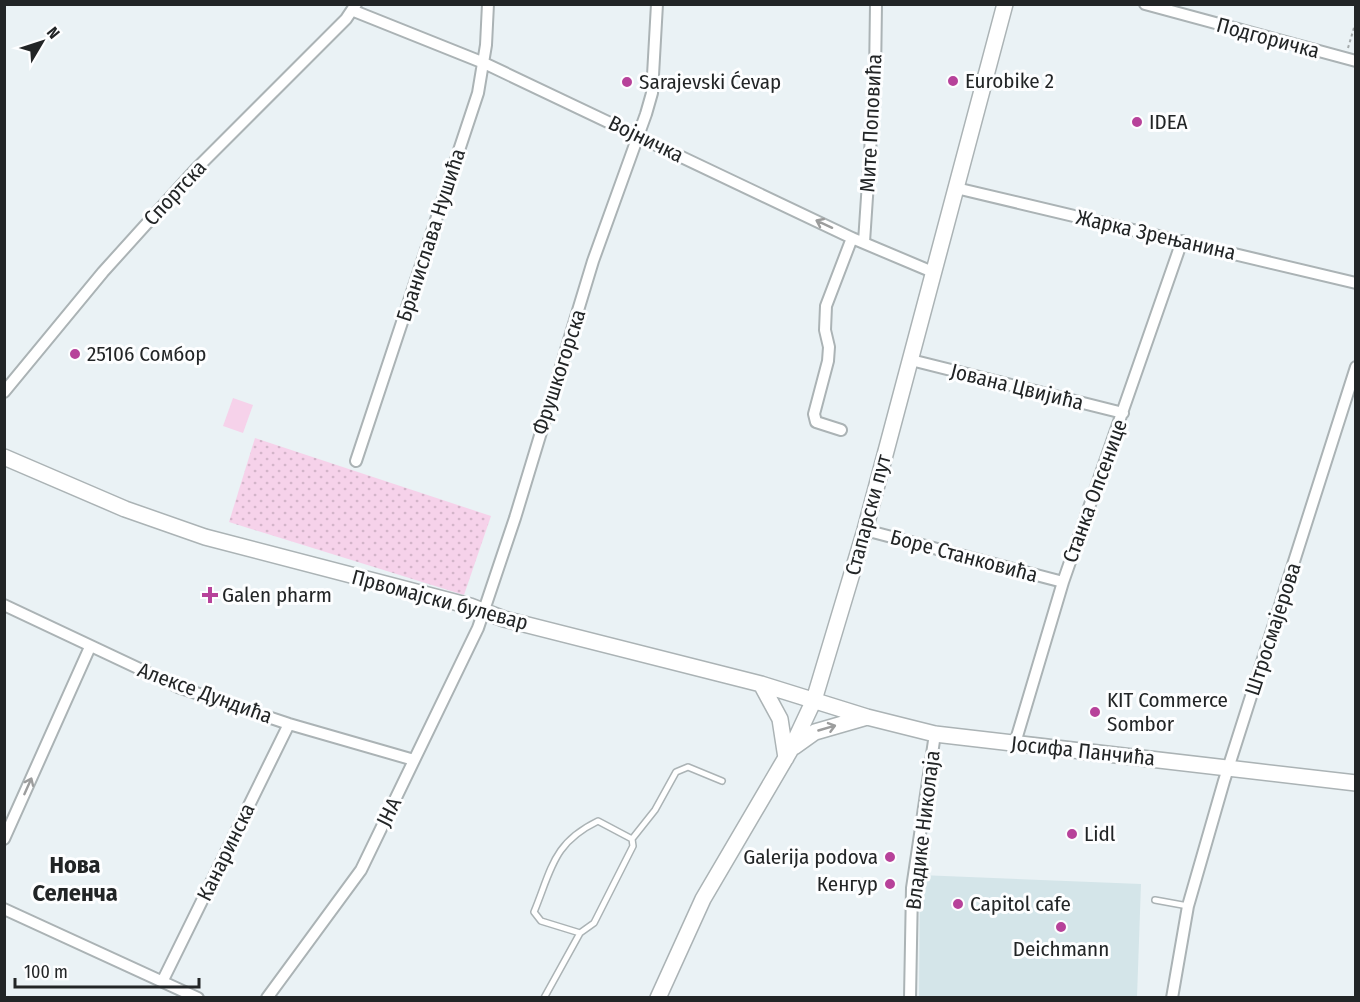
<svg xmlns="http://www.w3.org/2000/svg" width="1360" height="1002" viewBox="0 0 1360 1002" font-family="'Fira Sans Condensed',sans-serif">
<defs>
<pattern id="park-dots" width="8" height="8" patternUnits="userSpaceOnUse" patternTransform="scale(1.5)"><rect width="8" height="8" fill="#f6d2ea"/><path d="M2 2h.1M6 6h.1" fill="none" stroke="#d3b4c9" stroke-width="1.8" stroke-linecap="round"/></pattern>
</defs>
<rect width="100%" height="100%" fill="#eaf2f5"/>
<!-- built -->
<path fill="#d4e5e9" d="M920,875L1141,884L1137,997H919Z"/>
<!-- green -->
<path fill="#f6d2ea" d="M233,398L253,405L243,433L223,426Z"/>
<!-- park -->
<path fill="url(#park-dots)" d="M255,438L491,516L464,595L229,522Z"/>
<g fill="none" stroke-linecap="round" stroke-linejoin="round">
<defs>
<path id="lane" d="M1155,900L1188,906
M580,933L541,921L534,912C552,868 553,843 598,821L632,839
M544,998L580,933L594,923L633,846L632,839L655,810L676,772L688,767L722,781"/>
<path id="street" d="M1145,4L1356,61
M354,11L484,63L852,238L935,273
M956,188L1356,283
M864,242L875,77L876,4
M911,360L1123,413
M4,392L103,272L196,169L346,19L356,4
M841,430L816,422L814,414L828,361L829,347L825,330L826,306L852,238
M356,461L478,93L486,45L488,4
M865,530L1063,582
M4,605L178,687L289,724L414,760
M1015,743L1063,582L1182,241
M4,839L90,647
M4,909L198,998
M163,980L289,724
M267,998L361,870L478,628L515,518L593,261L646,114L652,93L657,4
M910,998L912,888L935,734
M1172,998L1188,906L1224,781L1356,367"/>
<path id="secondary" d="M4,457L125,509L205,537L470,606L504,619L761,684L867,717L935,734L1356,783
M761,684L780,719L786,758
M794,747L815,732L867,717
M658,998L703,899L791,749L814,700L865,530L1005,4"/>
</defs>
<!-- lane casing -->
<use href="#lane" stroke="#abb3b5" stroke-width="8"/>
<!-- street casing -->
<use href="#street" stroke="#abb3b5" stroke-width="14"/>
<!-- secondary casing -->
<use href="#secondary" stroke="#abb3b5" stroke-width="18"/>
<!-- path -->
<path stroke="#a4aaac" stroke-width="2" stroke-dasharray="3 3" stroke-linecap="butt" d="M1348,48L1356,21"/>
<!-- lane -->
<use href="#lane" stroke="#fff" stroke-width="5"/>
<!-- street -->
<use href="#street" stroke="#fff" stroke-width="10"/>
<!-- secondary -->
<use href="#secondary" stroke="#fff" stroke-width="15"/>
</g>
<!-- one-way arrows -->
<defs><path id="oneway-shaft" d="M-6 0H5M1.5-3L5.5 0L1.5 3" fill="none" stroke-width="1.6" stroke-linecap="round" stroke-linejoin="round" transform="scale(1.5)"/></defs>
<g stroke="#9c9d9d">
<use href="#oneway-shaft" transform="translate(824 224) rotate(-155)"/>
<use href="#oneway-shaft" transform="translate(827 728) rotate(-16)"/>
<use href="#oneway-shaft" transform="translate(28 786) rotate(-66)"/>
</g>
<!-- markers -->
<g fill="#b7429a" stroke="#fdfeff" stroke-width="2">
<circle cx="953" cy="81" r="6"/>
<circle cx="627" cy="82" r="6"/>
<circle cx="1137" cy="122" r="6"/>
<circle cx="75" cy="354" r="6"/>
<path d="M207 586h6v6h6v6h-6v6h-6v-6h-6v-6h6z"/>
<circle cx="1095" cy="712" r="6"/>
<circle cx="1072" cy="834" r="6"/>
<circle cx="890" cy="857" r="6"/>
<circle cx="890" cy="884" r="6"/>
<circle cx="958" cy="904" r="6"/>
<circle cx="1061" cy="927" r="6"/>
</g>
<g text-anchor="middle" stroke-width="6" stroke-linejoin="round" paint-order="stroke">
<!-- street labels -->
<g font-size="21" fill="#222526" stroke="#fdfeff">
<text transform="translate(1268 38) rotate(15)" y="7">Подгоричка</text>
<text transform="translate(871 123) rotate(-87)" y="7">Мите Поповића</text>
<text transform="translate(646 139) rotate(26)" y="7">Војничка</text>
<text transform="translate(175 193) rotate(-47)" y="7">Спортска</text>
<text transform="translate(431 235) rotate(-72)" y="7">Бранислава Нушића</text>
<text transform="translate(1156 235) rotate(13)" y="7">Жарка Зрењанина</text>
<text transform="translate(559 372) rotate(-72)" y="7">Фрушкогорска</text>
<text transform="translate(1017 387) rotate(14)" y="7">Јована Цвијића</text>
<text transform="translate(1095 491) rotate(-70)" y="7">Станка Опсенице</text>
<text transform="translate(868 515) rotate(-75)" y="7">Стапарски пут</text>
<text transform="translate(964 556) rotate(15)" y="7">Боре Станковића</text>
<text transform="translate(440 600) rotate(15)" y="7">Првомајски булевар</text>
<text transform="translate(1273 629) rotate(-72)" y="7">Штросмајерова</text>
<text transform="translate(205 693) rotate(20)" y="7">Алексе Дундића</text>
<text transform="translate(1083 751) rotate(6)" y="7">Јосифа Панчића</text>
<text transform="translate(389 812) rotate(-64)" y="7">ЈНА</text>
<text transform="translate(923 830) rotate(-83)" y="7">Владике Николаја</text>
<text transform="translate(226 852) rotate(-64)" y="7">Канаринска</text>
</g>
<!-- poi labels -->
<g font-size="21" fill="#222526" stroke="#fdfeff" text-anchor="start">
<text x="965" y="88">Eurobike 2</text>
<text x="639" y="89">Sarajevski Ćevap</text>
<text x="1149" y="129">IDEA</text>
<text x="87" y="361">25106 Сомбор</text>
<text x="222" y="602">Galen pharm</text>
<text x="1107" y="707">KIT Commerce<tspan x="1107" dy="24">Sombor</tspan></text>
<text x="1084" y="841">Lidl</text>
<text x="878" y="864" text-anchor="end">Galerija podova</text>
<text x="878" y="891" text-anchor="end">Кенгур</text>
<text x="970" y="911">Capitol cafe</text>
<text x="1061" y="956" text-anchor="middle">Deichmann</text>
</g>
<!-- quarter labels -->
<g font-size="24" font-weight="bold" fill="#222526" stroke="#fdfeff">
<text x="75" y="873">Нова<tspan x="75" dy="28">Селенча</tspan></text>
</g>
</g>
<!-- border -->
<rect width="1360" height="1002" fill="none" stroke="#222526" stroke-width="12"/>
<!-- north arrow -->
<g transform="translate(42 42) rotate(51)" stroke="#fdfeff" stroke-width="4.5" paint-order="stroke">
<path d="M0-4.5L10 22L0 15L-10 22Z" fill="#222526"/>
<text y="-9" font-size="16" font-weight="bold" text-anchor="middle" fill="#222526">N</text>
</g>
<!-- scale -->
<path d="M15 978v9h184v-9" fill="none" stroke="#222526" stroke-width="3"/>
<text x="24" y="978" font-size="18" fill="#222526" stroke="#fdfeff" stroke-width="4.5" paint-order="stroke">100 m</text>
</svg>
